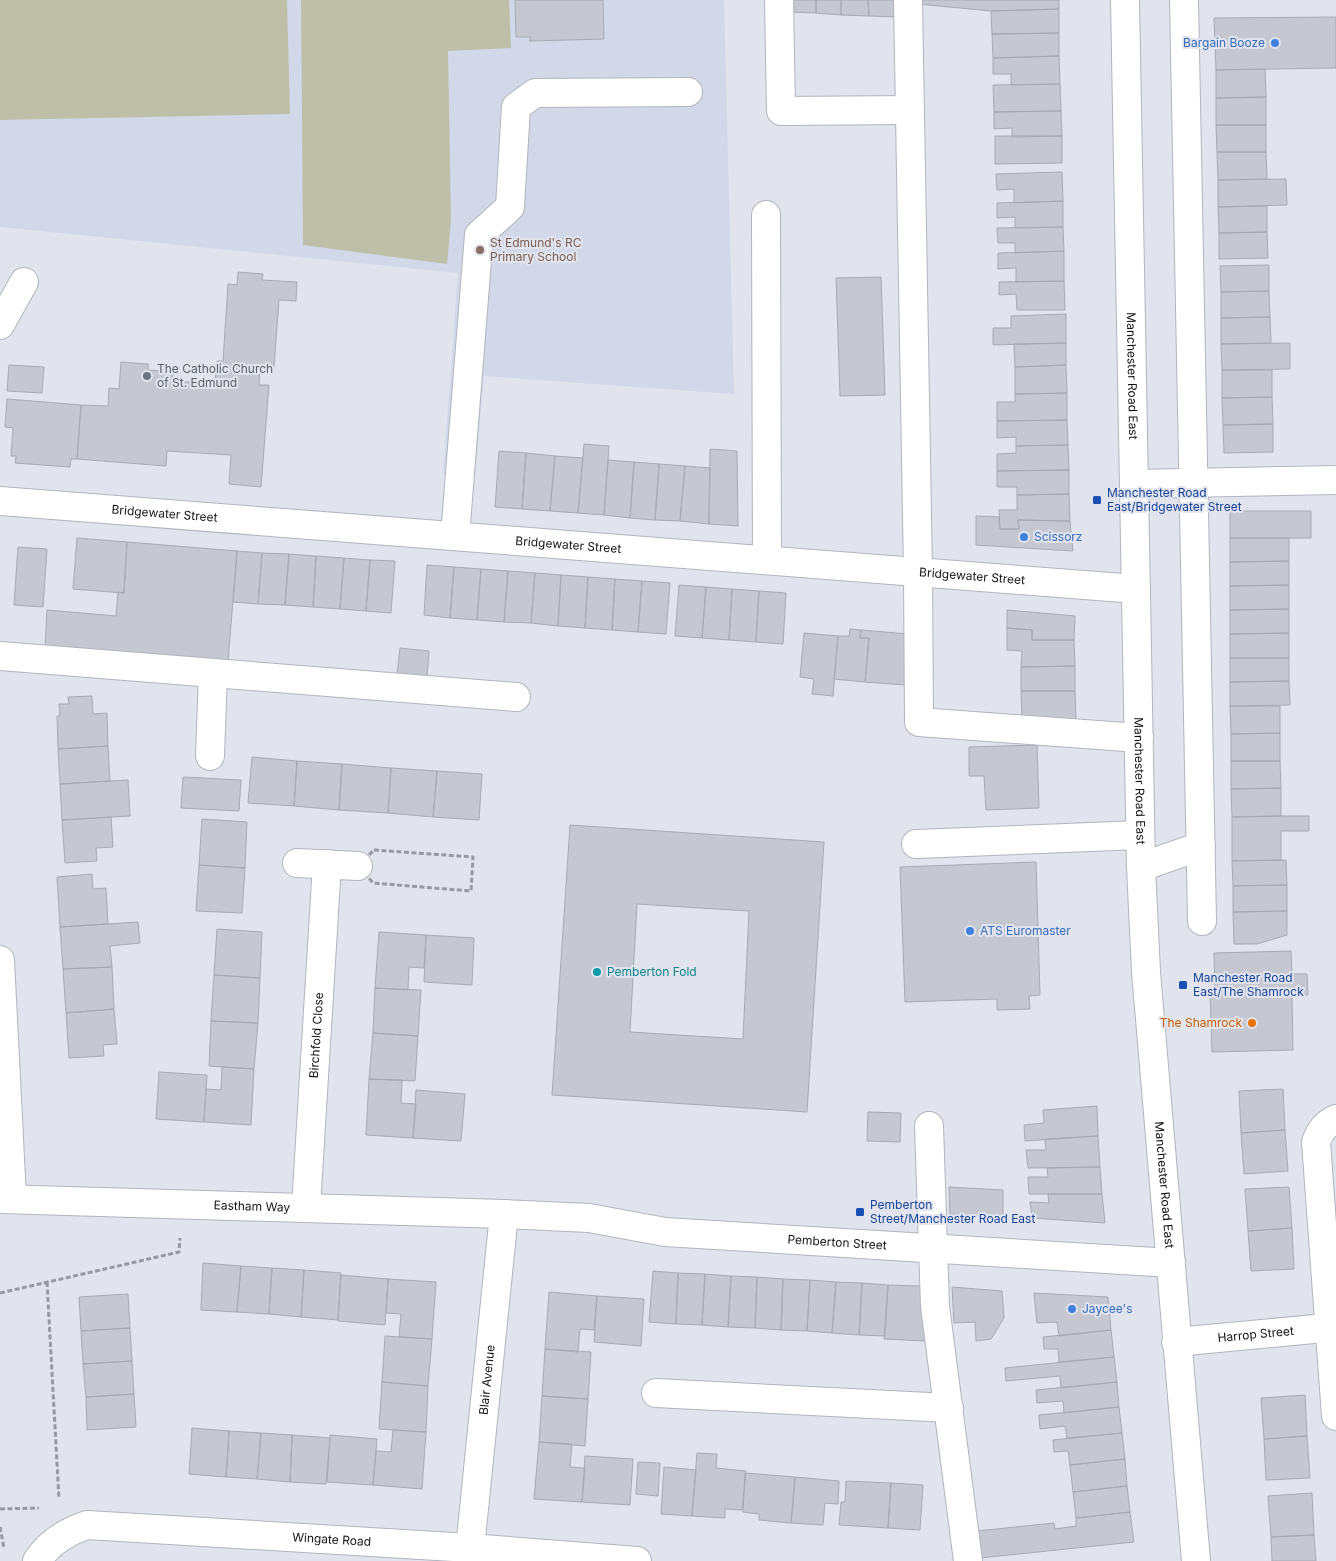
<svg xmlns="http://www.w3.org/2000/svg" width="1336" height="1561" viewBox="0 0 1336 1561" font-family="Inter,sans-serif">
<rect width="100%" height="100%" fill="#e1e4ed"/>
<!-- built -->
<path fill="#d2d8e8" d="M0,0H724L734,394L484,376L475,477L443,474L458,273L0,227Z"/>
<!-- green -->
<path fill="#bdbfa9" d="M0,0H287L290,114L0,120Z
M301,0H509L511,48L448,51L451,221L447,264L303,245Z"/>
<!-- building -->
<path fill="#c5c8d0" stroke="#a6aab2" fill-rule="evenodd" d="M515,0H603L604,39L529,41L531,37H516Z
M788,0H816V13L789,12Z
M816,0H841V15L816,13Z
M841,0H868L869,16L841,15Z
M868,0H897L898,17L869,16Z
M918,0H1059V9L991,11L918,4Z
M1059,9V33L992,34L991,11Z
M1336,17V68L1216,70L1214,18Z
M1059,33V56L993,58L992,34Z
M1059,56L1060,84L1011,85V74H993V58Z
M1265,69L1266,97L1216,98V70Z
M1060,84L1061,111L994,112L993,85Z
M1266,97V125H1216V98Z
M1061,111L1062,136L1012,137V128L994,129V112Z
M1216,125H1266V152H1217Z
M995,136H1062V163L995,164Z
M1217,152H1266L1267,179L1218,180Z
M1062,172L1063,201L1014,203V189L997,190L996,174Z
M1286,179L1287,205L1218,207V180Z
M1063,201V227L1015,228V217L997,218V203Z
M1267,206V232L1219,233L1218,207Z
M1063,227L1064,251L1015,253V243H998L997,228Z
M1267,232L1268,258L1219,259V233Z
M1064,251V281L1016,282V268L998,269V253Z
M1269,265V291L1221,292L1220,266Z
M238,272L263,274L262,280L297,282L296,301L279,300L274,367L260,366L259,385H269L261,487L229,484L231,455L167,451L166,466L77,459L81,405L108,406L109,388L119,389L121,362L148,364V370L173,372V381L215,384L217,361H223L228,284L237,285Z
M881,277L885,395L840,396L836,278Z
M1064,281L1065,310H1017L1016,294L999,295V282Z
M1269,291L1270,317L1221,318V292Z
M1066,314V343L993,345V328H1011V316Z
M1270,317L1271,343L1221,344V318Z
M1066,343V365L1015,367L1014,344Z
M1290,343V369L1222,370L1221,344Z
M9,365L44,367L42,393L7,391Z
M1066,365L1067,393L1015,394V367Z
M1222,370H1272V397L1222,398Z
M1067,393V420L997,421V402H1015V394Z
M1272,397L1273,424L1223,425L1222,398Z
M7,399L81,405L77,459H71L70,467L15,463L16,456H11L13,428L5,427Z
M1067,420L1068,445L1016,446V437L997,438V421Z
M1273,424V452L1224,453L1223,425Z
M584,444L609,446L604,515L578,513Z
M1068,445L1069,470L997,471V454L1016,453V446Z
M710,449L737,451L738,526L709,524Z
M499,451L526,453L522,509L495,507Z
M526,453L555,456L550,511L522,509Z
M555,456L583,458L578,513L550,511Z
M608,460L634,462L630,518L604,515Z
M634,462L659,464L655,520L630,518Z
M659,464L685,466L680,521L655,520Z
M685,466L710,468L709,524L680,521Z
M1069,470V494L1017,495V487H997V471Z
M1069,494L1070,521L1018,520L1019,529H1000L999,510H1017V495Z
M1230,511H1311V538H1230Z
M976,516L999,517L1000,529H1019L1018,520L1070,521L1073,551L976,545Z
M77,538L127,542L124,593L73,589Z
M1230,538H1289V561L1230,562Z
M127,542L237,551L228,662L45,648L47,610L116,616L118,592L124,593Z
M18,547L47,549L43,607L14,605Z
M237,551L262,553L258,604L233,602Z
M262,553L289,554L285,605L258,604Z
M289,554L316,556L313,607L285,605Z
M316,556L344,558L340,609L313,607Z
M344,558L370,560L366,611L340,609Z
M370,560L395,561L391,613L366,611Z
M1289,561V585L1230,586V562Z
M427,565L454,567L450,618L424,615Z
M454,567L481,569L477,620L450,618Z
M481,569L508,571L504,622L477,620Z
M508,571L535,573L531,623L504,622Z
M535,573L561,575L558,626L531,623Z
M561,575L588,577L585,628L558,626Z
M588,577L615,579L612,630L585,628Z
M615,579L642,581L638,632L612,630Z
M642,581L670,583L666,634L638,632Z
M679,585L706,587L702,638L675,636Z
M1289,585V609L1230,610V586Z
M706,587L732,589L729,640L702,638Z
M732,589L759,591L756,642L729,640Z
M759,591L786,593L783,644L756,642Z
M1289,609V633L1230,634V610Z
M1007,610L1075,616L1074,640H1032V630L1007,628Z
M1007,628L1032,630V640H1074L1075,666L1021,667L1022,651L1007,650Z
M850,629L861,630L860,638H869L865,682L834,679L838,636H849Z
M861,630L909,634L905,685L865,682L869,638H860Z
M804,633L838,636L833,696L812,694L814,679L800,677Z
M1289,633V658H1230V634Z
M400,648L429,651L427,677L397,674Z
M1230,658H1289V681L1230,682Z
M1075,666V691H1021V667Z
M1289,681L1290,705L1230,706V682Z
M1021,691H1075L1076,721L1022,718Z
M92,696L93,714L107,713L108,746L58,749L57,716H60L59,704H69L68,697Z
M1230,706H1280V733L1231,734Z
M1280,733V761H1231V734Z
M1037,745L1039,808L986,810L984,776H969V747Z
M108,746L110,781L60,784L58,749Z
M252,757L297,761L294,806L248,803Z
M297,761L342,764L339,810L294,806Z
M1231,761H1280L1281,788L1231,789Z
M342,764L391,768L388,813L339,810Z
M391,768L437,771L433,817L388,813Z
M437,771L482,774L479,820L433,817Z
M183,777L241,780L239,811L181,808Z
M128,780L130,816L62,820L60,784Z
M1281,788V816L1232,817L1231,789Z
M1281,816H1309V831H1281V860L1232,861V817Z
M111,817L113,847L96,848L97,861L65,863L62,820Z
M202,819L247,822L245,868L199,865Z
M570,825L824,842L807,1112L552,1095ZM637,904L749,911L743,1039L630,1032Z
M1281,860H1286L1287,885L1233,886L1232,861Z
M1036,862L1040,995L1029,996L1030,1009L997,1010V999L905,1002L900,867Z
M199,865L245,868L242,913L196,911Z
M92,874L93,889L106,888L108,924L60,927L57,877Z
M1287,885V911L1233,912V886Z
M1287,911V935L1257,944H1234L1233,912Z
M138,922L140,943L110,946L112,967L63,969L60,927Z
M217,929L262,932L260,978L214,975Z
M379,932L426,935L424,968L409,967L408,990L375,988Z
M426,935L474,938L472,985L424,982Z
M1291,951L1292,974H1307L1308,995H1292L1293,1050L1212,1052L1210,994L1215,993L1214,953Z
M112,967L114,1009L66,1013L63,969Z
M214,975L260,978L258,1023L211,1021Z
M375,988L421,990L418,1036L373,1033Z
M114,1009L117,1044L103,1045L104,1056L69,1058L66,1013Z
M211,1021L258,1023L254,1069L209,1066Z
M373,1033L418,1036L415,1081L369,1079Z
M222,1067L254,1069L251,1125L204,1122L206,1089L221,1090Z
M159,1072L207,1075L204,1122L156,1119Z
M369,1079L402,1080L401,1103L416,1104L413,1138L366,1135Z
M1283,1089L1285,1130L1241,1133L1239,1091Z
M416,1090L465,1094L461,1141L413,1138Z
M1097,1106L1098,1136L1025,1141L1024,1125L1044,1123L1043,1110Z
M868,1112L901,1113L900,1142L867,1141Z
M1285,1130L1288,1171L1244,1174L1241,1133Z
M1098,1136L1100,1167L1028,1168L1026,1150H1046L1045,1139Z
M1100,1167L1102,1194H1029L1028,1177H1048L1047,1168Z
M949,1187L1003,1190V1217L950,1214Z
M1289,1187L1292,1228L1248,1231L1245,1189Z
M1048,1194H1102L1105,1223L1032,1218L1030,1202L1049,1203Z
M1292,1228L1294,1269L1251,1271L1248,1231Z
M203,1263L241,1266L237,1312L201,1310Z
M241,1266L272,1268L269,1314L237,1312Z
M272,1268L304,1270L301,1317L269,1314Z
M304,1270L341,1273L338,1320L301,1317Z
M653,1271L678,1273L676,1324L649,1322Z
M678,1273L705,1274L702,1325L676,1324Z
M705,1274L731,1276L728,1327L702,1325Z
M341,1275L388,1279L385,1325L338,1321Z
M731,1276L757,1277L755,1328L728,1327Z
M757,1277L783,1279L781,1330L755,1328Z
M388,1279L436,1282L432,1339L399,1337L401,1314L386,1313Z
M783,1279L810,1280L807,1331L781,1330Z
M810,1280L836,1282L832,1333L807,1331Z
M836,1282L862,1283L859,1335L832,1333Z
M862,1283L888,1285L885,1336L859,1335Z
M888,1285L920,1286L926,1341L884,1339Z
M952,1287L1002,1291L1004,1318L991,1339L976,1341L975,1322L954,1323Z
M549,1292L597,1296L594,1330L580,1329L578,1352L545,1349Z
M1034,1293L1108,1297L1111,1330L1059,1336L1057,1322L1037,1323Z
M128,1294L130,1328L81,1331L79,1297Z
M597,1296L644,1299L641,1346L594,1342Z
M130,1328L132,1361L83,1364L81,1331Z
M1111,1330L1114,1357L1059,1362L1058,1349H1044L1043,1337Z
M385,1336L432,1339L428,1386L382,1382Z
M545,1349L591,1352L588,1399L542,1396Z
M1114,1357L1117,1382L1061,1388L1060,1376L1006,1381L1005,1368Z
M132,1361L134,1394L86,1397L83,1364Z
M382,1382L428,1386L426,1432L379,1429Z
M1117,1382L1119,1407L1064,1413L1063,1401L1037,1403L1036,1390Z
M134,1394L136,1427L87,1430L86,1397Z
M1305,1395L1307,1436L1264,1439L1261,1398Z
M542,1396L588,1399L585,1446L539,1442Z
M1119,1407L1122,1433L1067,1438L1065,1426L1040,1429L1039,1415Z
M192,1428L229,1431L226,1477L189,1474Z
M393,1430L426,1432L422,1489L373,1485L376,1451L391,1452Z
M229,1431L261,1433L257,1479L226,1477Z
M261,1433L292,1435L290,1482L257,1479Z
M1122,1433L1125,1459L1070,1465L1068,1451L1054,1452L1053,1440Z
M292,1435L330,1438L326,1484L290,1482Z
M330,1435L377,1439L373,1485L327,1482Z
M1307,1436L1310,1478L1266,1480L1264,1439Z
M539,1442L572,1444L570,1467L585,1468L582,1502L534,1499Z
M697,1453L717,1454L716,1468L746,1471L742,1510L725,1509V1518L692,1516Z
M585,1456L633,1459L630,1505L582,1502Z
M1125,1459L1127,1486L1073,1492L1070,1465Z
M638,1462L660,1463L658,1496L636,1494Z
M664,1467L696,1470L692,1516L661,1514Z
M745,1473L795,1477L791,1523L759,1520V1514L743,1512Z
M795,1477L839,1481L838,1504L825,1503L823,1525L791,1523Z
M846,1481L891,1483L888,1528L839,1525L841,1502H845Z
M891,1483L923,1485L920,1530L888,1528Z
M1127,1486L1130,1512L1076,1518L1073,1492Z
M1312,1493L1314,1535L1271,1537L1268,1496Z
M1130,1512L1134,1542L980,1558L977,1531L1054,1523L1055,1529L1076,1526V1518Z
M1314,1535L1316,1561H1272L1271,1537Z"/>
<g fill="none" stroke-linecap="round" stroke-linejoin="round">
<defs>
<g id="minor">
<path d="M779,0L781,111L910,110"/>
<path d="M908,0L918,572L919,722L1139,738"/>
<path d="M1184,0L1202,921"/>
<path d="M766,215L767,560"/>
<path d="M0,325L24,282"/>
<path d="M1134,484L1336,480"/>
<path id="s1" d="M0,501L1136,589"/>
<path d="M455,536L479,235L510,207L516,107L535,93L688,92"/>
<path d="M0,656L516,697"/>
<path d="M210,756L213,673"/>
<path d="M916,844L1140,835"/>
<path d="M297,863L358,866"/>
<path d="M1141,867L1201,846"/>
<path d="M0,960L12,1198"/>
<path d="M1336,1119C1325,1124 1320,1131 1316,1142L1336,1416"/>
<path d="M929,1126L935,1306L968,1561"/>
<path id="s2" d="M0,1199L504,1214L589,1218L665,1232L1171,1263"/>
<path id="s3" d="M306,1207L327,864"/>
<path id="s4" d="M1176,1342L1336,1327"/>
<path d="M656,1393L949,1408"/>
<path id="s5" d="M470,1548L504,1214"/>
<path id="s6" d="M37,1561C49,1542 66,1532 87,1525L470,1548L637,1561"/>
</g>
<g id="major">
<path id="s7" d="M1125,0L1141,867L1146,972L1196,1561"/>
</g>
</defs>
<!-- minor casing -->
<use href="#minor" stroke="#b1b5bd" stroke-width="30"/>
<!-- major casing -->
<use href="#major" stroke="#b1b5bd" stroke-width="30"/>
<!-- path -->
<path stroke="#9799a0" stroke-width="3" stroke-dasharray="5 2.5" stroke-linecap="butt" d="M374,850L473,857L471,891L373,883L358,866Z
M47,1282L59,1499
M0,1293L179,1252L180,1238
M0,1509L39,1508
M0,1527L4,1548"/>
<!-- minor -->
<use href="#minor" stroke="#fff" stroke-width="28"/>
<!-- major -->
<use href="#major" stroke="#fff" stroke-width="28"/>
</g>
<!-- markers -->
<g fill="#3f7fe0" stroke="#e1e4ed" stroke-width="2">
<circle cx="1275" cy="43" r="5"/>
<circle cx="1024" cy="537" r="5"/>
<circle cx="970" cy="931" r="5"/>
<circle cx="1072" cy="1309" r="5"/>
</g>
<circle fill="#8d6e63" stroke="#e1e4ed" stroke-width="2" cx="480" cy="250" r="5"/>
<circle fill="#6b7280" stroke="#e1e4ed" stroke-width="2" cx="147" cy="376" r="5"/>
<g fill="#1a4fb4" stroke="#e1e4ed" stroke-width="2">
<rect x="1092" y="495" width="10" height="10" rx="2.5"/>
<rect x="1178" y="980" width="10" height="10" rx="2.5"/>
<rect x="855" y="1207" width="10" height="10" rx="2.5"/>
</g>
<circle fill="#0f9aa8" stroke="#e1e4ed" stroke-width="2" cx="597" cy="972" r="5"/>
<circle fill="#e8710a" stroke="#e1e4ed" stroke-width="2" cx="1252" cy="1023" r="5"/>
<g text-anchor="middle" stroke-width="4" stroke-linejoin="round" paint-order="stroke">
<!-- shop labels -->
<g font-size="12" fill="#366cbe" stroke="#e1e4ed" text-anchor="start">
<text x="1265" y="47" text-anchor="end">Bargain Booze</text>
<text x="1034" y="541">Scissorz</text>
<text x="980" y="935">ATS Euromaster</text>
<text x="1082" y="1313">Jaycee's</text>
</g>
<!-- education labels -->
<g font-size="12" fill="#785e54" stroke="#e1e4ed" text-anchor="start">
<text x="490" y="247">St Edmund's RC<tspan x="490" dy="14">Primary School</tspan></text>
</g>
<!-- worship labels -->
<g font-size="12" fill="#5b616d" stroke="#e1e4ed" text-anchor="start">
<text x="157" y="373">The Catholic Church<tspan x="157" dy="14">of St. Edmund</tspan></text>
</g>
<!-- street labels -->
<g font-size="12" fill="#111215" stroke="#e1e4ed">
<text dy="4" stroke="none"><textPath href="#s7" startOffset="376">Manchester Road East</textPath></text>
<text dy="4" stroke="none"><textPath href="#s1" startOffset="165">Bridgewater Street</textPath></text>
<text dy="4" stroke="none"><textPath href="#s1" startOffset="570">Bridgewater Street</textPath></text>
<text dy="4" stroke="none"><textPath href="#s1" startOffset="975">Bridgewater Street</textPath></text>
<text dy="4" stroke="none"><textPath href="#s7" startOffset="781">Manchester Road East</textPath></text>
<text dy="4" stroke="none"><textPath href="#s3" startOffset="172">Birchfold Close</textPath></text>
<text dy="4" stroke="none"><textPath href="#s7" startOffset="1186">Manchester Road East</textPath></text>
<text dy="4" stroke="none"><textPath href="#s2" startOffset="252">Eastham Way</textPath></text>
<text dy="4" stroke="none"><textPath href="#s2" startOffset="839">Pemberton Street</textPath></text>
<text dy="4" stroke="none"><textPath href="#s4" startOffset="80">Harrop Street</textPath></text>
<text dy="4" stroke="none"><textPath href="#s5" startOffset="169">Blair Avenue</textPath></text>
<text dy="4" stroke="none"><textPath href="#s6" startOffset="308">Wingate Road</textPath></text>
</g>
<!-- transit labels -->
<g font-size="12" fill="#164399" stroke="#e1e4ed" text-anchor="start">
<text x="1107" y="497">Manchester Road<tspan x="1107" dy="14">East/Bridgewater Street</tspan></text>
<text x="1193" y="982">Manchester Road<tspan x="1193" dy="14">East/The Shamrock</tspan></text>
<text x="870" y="1209">Pemberton<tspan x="870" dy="14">Street/Manchester Road East</tspan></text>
</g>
<!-- culture labels -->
<g font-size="12" fill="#0d838f" stroke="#e1e4ed" text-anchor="start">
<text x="607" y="976">Pemberton Fold</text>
</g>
<!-- food labels -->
<g font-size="12" fill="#c56008" stroke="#e1e4ed" text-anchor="end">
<text x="1242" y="1027">The Shamrock</text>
</g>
</g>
</svg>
